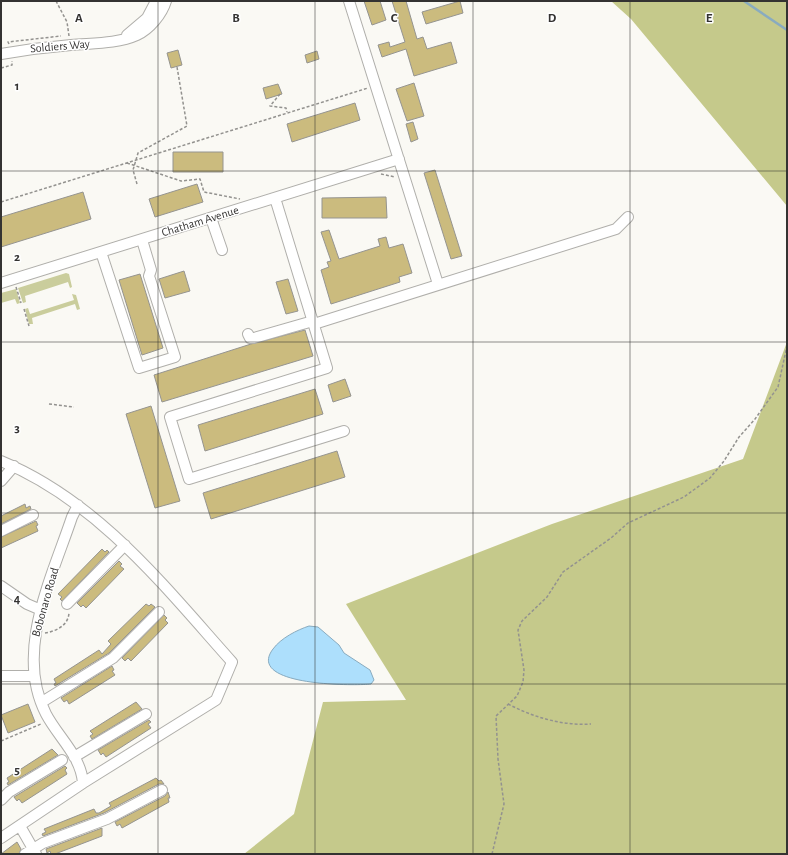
<svg xmlns="http://www.w3.org/2000/svg" width="788" height="855" viewBox="0 0 788 855" font-family="'Alegreya Sans',sans-serif">
<rect width="100%" height="100%" fill="#faf9f4"/>
<!-- green -->
<path fill="#cacd9c" d="M66,273L69,274L72,287L70,288L68,282L25,296L26,302L23,303L18,288Z
M16,289L20,303L17,304L15,299L1,303V293Z
M72,294L76,295L80,309L77,310L75,304L32,318L33,324H29L25,309L28,308L30,314L74,300Z"/>
<!-- forest -->
<path fill="#c5c98b" d="M611,1H787V206L631,19Z
M787,342V854H244L294,814L323,702L406,700L346,604L552,524L743,459Z"/>
<!-- water -->
<path fill="#addffc" stroke="#89abbf" d="M309,626L318,627L339,645L344,653L370,670L374,680L371,684C354,686 245,686 273,649C281,638 297,630 309,626Z"/>
<g fill="none" stroke-linecap="round" stroke-linejoin="round">
<!-- stream -->
<path stroke="#89abbf" stroke-width="2.5" d="M744,1L787,30"/>
</g>
<!-- building -->
<path fill="#cbbb7e" stroke="#959490" d="M364,1H380L386,20L372,25Z
M392,1H406L417,39L423,37L427,49L451,42L457,63L414,76L406,49L382,57L378,45L389,42L390,47L405,42Z
M460,1L463,13L426,24L422,12Z
M178,50L182,65L171,68L167,53Z
M317,51L319,59L307,63L305,55Z
M414,83L424,116L407,121L396,89Z
M278,84L282,94L266,99L263,88Z
M355,103L360,120L292,142L287,124Z
M413,122L418,139L411,142L406,124Z
M173,152H223V172H173Z
M435,170L462,256L451,259L424,173Z
M197,184L203,202L155,217L149,199Z
M83,192L91,219L1,247V217Z
M386,197L387,218H322V198Z
M329,230L339,259L380,246L378,239L386,237L389,248L403,244L412,273L399,277L400,282L331,304L321,270L329,267L327,262L331,261L321,232Z
M184,271L190,291L165,298L159,279Z
M140,274L163,348L142,355L119,280Z
M288,279L298,311L286,314L276,282Z
M305,330L313,356L162,402L154,375L251,344Z
M345,379L351,396L333,402L328,385Z
M315,389L323,414L205,451L198,425Z
M151,406L180,501L155,508L126,414Z
M337,451L345,477L211,519L203,493Z
M25,504L26,508L30,506L31,509L1,524V516Z
M36,521L38,525L36,526L38,531L1,548V537Z
M102,549L105,552L107,550L109,552L62,601L60,599L62,597L58,594Z
M119,561L122,564L120,566L124,569L86,608L83,605L81,607L77,603Z
M146,604L149,606L151,604L155,607L109,653L55,686L54,684L56,683L54,679L99,650L102,654L111,644L108,641Z
M164,615L167,618L165,620L168,623L131,661L128,658L125,661L122,658Z
M112,666L114,670L112,671L115,675L69,704L67,700L64,702L61,698Z
M136,702L142,709L92,739L90,736L93,734L90,731Z
M28,704L35,722L8,733L1,715Z
M149,720L151,722L148,724L151,728L106,757L103,753L101,755L98,750Z
M52,749L58,755L8,785L7,783L9,782L7,778Z
M65,766L67,768L65,770L67,774L22,803L19,799L17,801L14,797Z
M156,778L159,781L161,780L164,784H159L104,813L43,836L42,834L46,832L44,829L94,809L96,813H99L111,806L109,803Z
M168,792L170,798H168L169,802L122,828L120,824L117,826L115,822L165,796Z
M102,828V836L55,854H51L50,851L47,853L46,849Z
M17,842L21,849L19,854H1Z"/>
<g fill="none" stroke-linecap="round" stroke-linejoin="round">
<defs>
<path id="minor" d="M349,1L438,284
M127,35L147,18L156,1
M1,54C24,50 47,47 71,45C92,43 117,44 137,35C150,29 162,14 166,1
M275,198L327,368L170,417L189,479L344,431
M211,218L222,250
M101,252L139,368L175,357L149,276L151,270L142,240
M1,283L399,159
M314,324L616,229L628,217
M248,334L250,338H254L313,321
M1,461C98,501 164,586 232,662L216,700L83,783
M1,481L14,466
M1,531L33,515
M1,586L27,604L41,610
M67,604L125,545
M1,676H34
M42,702L113,658L159,612
M74,757L146,714
M1,800L9,792L62,760
M20,826L36,854
M1,838L83,783C81,756 58,737 46,714C14,652 52,577 72,517L78,505
M25,854L43,843L107,819L162,790"/>
</defs>
<!-- minor casing -->
<use href="#minor" stroke="#b0afab" stroke-width="12"/>
<!-- path -->
<path stroke="#93928f" stroke-width="1.5" stroke-dasharray="3 2" stroke-linecap="butt" d="M56,1L67,22L69,36
M9,44L8,42L61,36
M1,68L12,65V61
M280,94L270,106L286,108L287,112
M127,163L181,181L200,179L204,192L240,199
M381,174L395,177
M137,184L133,170L138,153L187,126L177,67
M1,202L368,88
M16,287L21,303
M24,309L29,326
M49,404L74,407
M45,633C56,631 68,626 69,613
M508,704C533,717 562,726 591,724
M1,741L41,724
M492,854L504,804L498,759L496,716L517,696L523,682L524,670L518,630L522,621L547,597L563,572L611,538L628,523L684,497L710,478L724,461L739,437L755,419L778,387L787,346"/>
<!-- minor -->
<use href="#minor" stroke="#fff" stroke-width="10"/>
</g>
<!-- grid -->
<path fill="none" stroke="#343332" stroke-width="1" stroke-opacity="0.55" d="M158,1V854M315,1V854M473,1V854M630,1V854M1,171H787M1,342H787M1,513H787M1,684H787"/>
<g text-anchor="middle" stroke-width="3" stroke-linejoin="round" paint-order="stroke">
<!-- street labels -->
<g font-size="12" fill="#343332" stroke="#fff">
<text transform="translate(60 46) rotate(-5)" y="4">Soldiers Way</text>
<text transform="translate(200 221) rotate(-17)" y="4">Chatham Avenue</text>
<text transform="translate(45 602) rotate(-74)" y="4">Bobonaro Road</text>
</g>
</g>
<g font-size="13" text-anchor="middle" font-weight="bold" fill="#343332" stroke="#fff" stroke-width="3" stroke-linejoin="round" paint-order="stroke">
<text x="79" y="22">A</text>
<text x="236" y="22">B</text>
<text x="394" y="22">C</text>
<text x="552" y="22">D</text>
<text x="709" y="22">E</text>
<text x="17" y="90">1</text>
<text x="17" y="261">2</text>
<text x="17" y="432">3</text>
<text x="17" y="603">4</text>
<text x="17" y="774">5</text>
</g>
<!-- border -->
<rect width="788" height="855" fill="none" stroke="#343332" stroke-width="4"/>
</svg>
